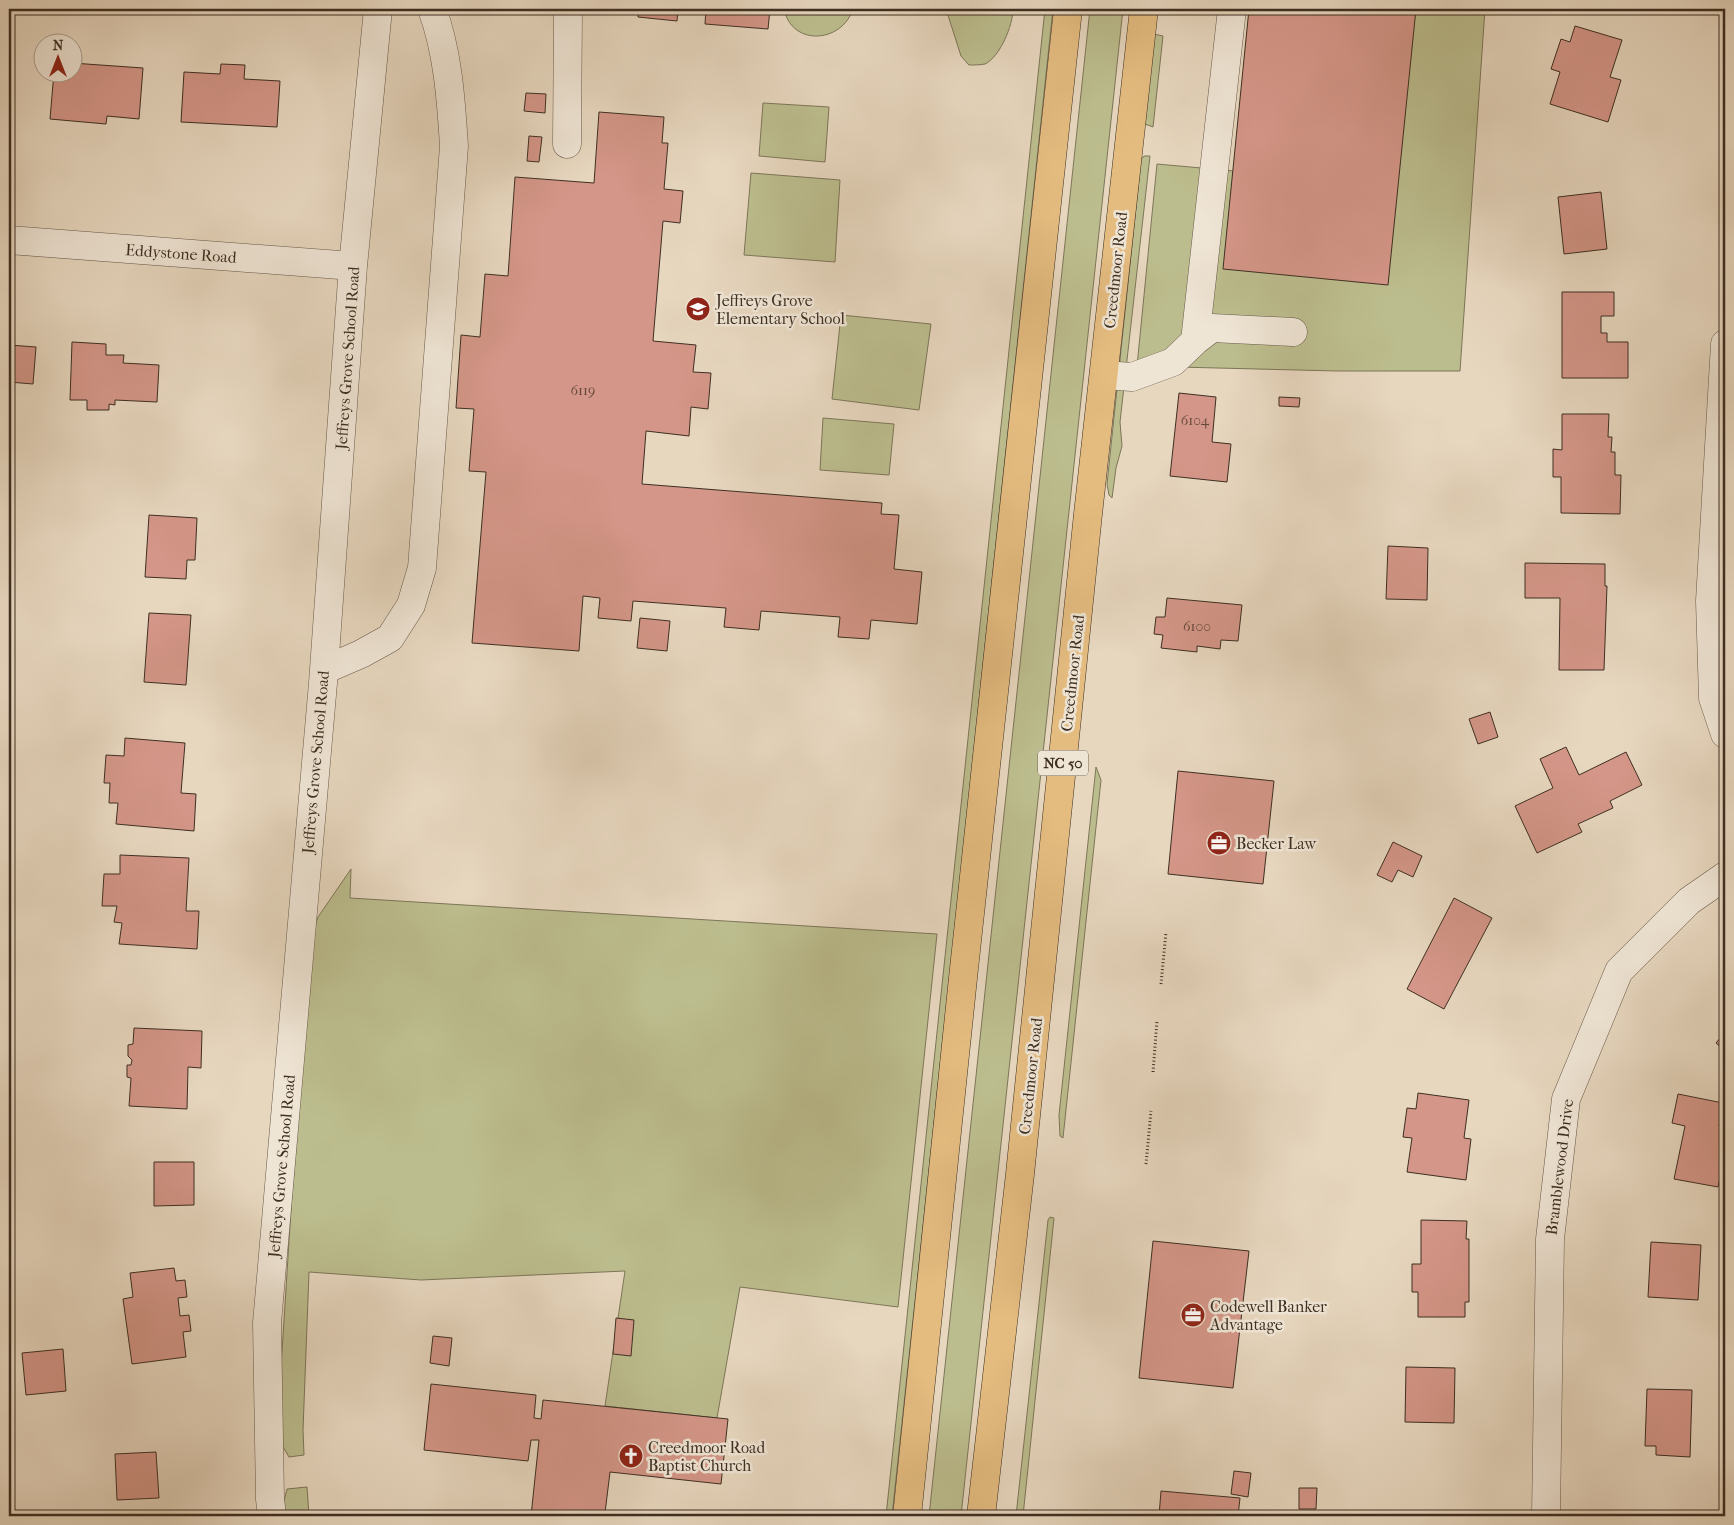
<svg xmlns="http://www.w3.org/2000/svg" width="1734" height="1525" viewBox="0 0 1734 1525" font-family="'IM FELL French Canon',serif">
<rect width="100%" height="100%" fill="#e7d7bf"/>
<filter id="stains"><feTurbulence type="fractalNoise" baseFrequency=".004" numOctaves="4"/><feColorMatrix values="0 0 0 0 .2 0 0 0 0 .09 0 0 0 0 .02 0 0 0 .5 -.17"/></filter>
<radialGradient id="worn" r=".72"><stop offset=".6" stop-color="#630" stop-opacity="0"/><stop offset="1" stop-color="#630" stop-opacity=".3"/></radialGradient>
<!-- green -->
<path fill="#bcbd8e" stroke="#7d7658" d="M784,9H853C842,43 792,47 784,9Z
M946,9H1013C1013,25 1000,57 985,64C980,65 973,65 969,65L961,56Z
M1045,9H1053L892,1516H886Z
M1090,9H1123L961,1516H929Z
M1349,9H1485L1460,371H1337L1137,366L1157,164L1334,180Z
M1154,34L1163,36L1153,127L1145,124Z
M763,103L829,107L825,162L759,156Z
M1144,156H1150L1120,422L1122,446L1116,468L1112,498L1109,495L1107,484L1141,160Z
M751,173L840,180L835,262L744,255Z
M841,315L931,324L919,410L832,399Z
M823,418L894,424L889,475L820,470Z
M1096,767L1101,780L1063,1138L1060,1136L1059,1115Z
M351,869L350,898L937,934L898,1307L740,1287L717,1418L605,1406L625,1271L421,1280L309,1272L303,1430L304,1455L289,1457L280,1442L281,1368L292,1194L296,1148L311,939L318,917Z
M1050,1217L1054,1218L1023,1516H1016L1048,1220Z
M307,1487L309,1516H283V1505L287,1489Z"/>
<!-- building -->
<path fill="#d49688" stroke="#3e2f22" d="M638,9H678L677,21L638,17Z
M706,9H770L768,29L705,24Z
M1249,9H1416L1388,285L1223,269Z
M1575,26L1622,40L1610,77L1621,80L1608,122L1550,104L1560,72L1551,69L1561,39L1570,42Z
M72,63L143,68L139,119L107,116L106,124L50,119L54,72H72Z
M221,64L245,65L244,79L280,81L277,127L181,122L184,72L220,74Z
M526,93L546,94L545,113L524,111Z
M599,112L664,117L662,143H668L664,189L683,191L680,223L663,221L653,341L696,345L693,372L711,373L708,409L691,407L689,436L646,431L642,484L882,503L881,514L899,515L894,569L922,572L917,624L871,620L869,639L838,637L840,617L761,611L759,630L724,627L726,608L633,601L631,621L598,618L600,598L583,596L579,651L472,643L486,472L469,471L474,409L456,408L461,335L480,337L485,274L508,276L515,177L594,183Z
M529,136L542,137L539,162L527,161Z
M1601,192L1607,249L1564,254L1558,197Z
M1562,292H1614V316H1601V333H1607V342H1628V378H1562Z
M72,342L106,344V355H124L123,363L159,365L157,402L115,400V405L109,404V410H87V400H70Z
M9,345L36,347L33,384L9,382Z
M1179,393L1216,397L1212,442L1231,444L1227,482L1170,476Z
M1279,397L1300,398L1299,407L1279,406Z
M1562,414H1609L1608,437H1612L1611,452H1615V475H1621L1620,514L1561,513V477H1553V449L1562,450Z
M149,515L197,518L195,560H187L186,579L145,577Z
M1388,546L1428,548L1427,600L1386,599Z
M1525,563L1605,564V586H1607L1604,670H1559L1560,598H1525Z
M1167,598L1242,605L1238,641L1221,640L1220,649L1197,646V652L1161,648L1163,635L1154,634L1156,617H1165Z
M149,613L191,615L186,685L144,682Z
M640,618L670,621L667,651L637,648Z
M1490,712L1498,737L1478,744L1469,719Z
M125,738L185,743L181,793L196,794L194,831L116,824L118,803H109L110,783H104L106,755L124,756Z
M1566,747L1579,775L1626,752L1642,785L1610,801L1613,808L1578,824L1582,832L1537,853L1515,806L1553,788L1540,759Z
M1178,771L1274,781L1263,884L1168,874Z
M1393,842L1422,856L1413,877L1398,870L1392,882L1377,875Z
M120,855L189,858L186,911H199L197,949L119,944L122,923L114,922L117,906H102L104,874H120Z
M1454,898L1492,918L1444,1009L1407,989Z
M134,1028L202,1031L201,1068L188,1067L187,1109L129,1106L131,1078L127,1077V1065H131L132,1060L128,1056V1045L133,1044Z
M1725,1032V1051L1716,1043Z
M1418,1093L1469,1100L1464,1138L1471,1139L1466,1180L1407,1172L1412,1138L1403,1137L1407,1108L1416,1109Z
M1678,1094L1723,1103L1719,1126L1725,1127V1151L1718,1187L1674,1179L1685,1126L1672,1123Z
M154,1162H194V1205L154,1206Z
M1421,1220L1467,1221L1466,1239H1469V1302H1465V1317H1418V1292H1412V1264H1421Z
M1153,1241L1249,1251L1233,1388L1139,1378Z
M1651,1242L1701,1245L1698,1300L1648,1297Z
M174,1268L176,1281L185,1280L187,1297L178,1298L180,1316L189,1315L191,1331L183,1332L186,1357L132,1364L123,1299L133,1297L130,1273Z
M616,1318L634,1320L631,1356L613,1354Z
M433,1336L452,1338L449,1366L430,1363Z
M63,1349L66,1391L26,1395L22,1353Z
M1406,1367L1455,1368L1454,1423L1405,1422Z
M431,1384L536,1395L534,1418L541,1419L543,1400L728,1419L721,1484L610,1472L605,1513L637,1516H531L539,1440H531L528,1461L424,1450Z
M1647,1389L1692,1390L1690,1457L1656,1455V1446H1645Z
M156,1452L159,1498L117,1500L115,1454Z
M1234,1471L1251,1473L1248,1497L1231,1494Z
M1299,1488H1317L1316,1509H1299Z
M1161,1491L1240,1498L1238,1516H1159Z
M1655,1514H1702V1516H1655Z"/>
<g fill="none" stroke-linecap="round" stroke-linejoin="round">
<defs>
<path id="minor" d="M567,144L568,9
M9,240L353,266
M1195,341L1232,9
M1725,344L1710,601L1713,698L1725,734
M1104,375L1132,377L1173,362L1195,341L1212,328L1293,332
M324,670L361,654L390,638L411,605L422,568L454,146C451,100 448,52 432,9
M272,1516L270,1499L267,1323L323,683L353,266L378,9
M1546,1516L1550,1239L1566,1099L1619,971L1689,901L1725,876"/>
<path id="major" d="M907,1516L963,978L1068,9
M981,1516L1020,1174L1088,514L1144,9"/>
</defs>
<!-- minor casing -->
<use href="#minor" stroke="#685949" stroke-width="29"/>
<!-- major casing -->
<use href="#major" stroke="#3e2f22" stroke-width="29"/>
<!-- path -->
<path stroke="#3e2f22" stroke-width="3" stroke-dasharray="1 2.5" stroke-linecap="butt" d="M1161,984L1166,932
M1153,1072L1157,1021
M1146,1164L1151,1111"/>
<!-- minor -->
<use href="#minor" stroke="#efe5d5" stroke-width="28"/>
<!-- major -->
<use href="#major" stroke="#e4bc80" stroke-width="28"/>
</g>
<!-- icons -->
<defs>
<symbol id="school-disc" viewBox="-11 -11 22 22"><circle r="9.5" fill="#8f2418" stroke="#efe5d5"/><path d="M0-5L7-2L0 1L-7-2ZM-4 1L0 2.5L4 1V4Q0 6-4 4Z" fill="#fff"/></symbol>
<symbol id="office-disc" viewBox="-11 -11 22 22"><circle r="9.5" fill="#8f2418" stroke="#efe5d5"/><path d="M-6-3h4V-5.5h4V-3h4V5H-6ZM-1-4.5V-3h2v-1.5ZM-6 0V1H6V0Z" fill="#fff"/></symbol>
<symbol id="church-disc" viewBox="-11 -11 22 22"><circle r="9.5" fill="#8f2418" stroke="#efe5d5"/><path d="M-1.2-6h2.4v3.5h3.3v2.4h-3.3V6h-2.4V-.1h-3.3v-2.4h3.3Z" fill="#fff"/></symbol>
</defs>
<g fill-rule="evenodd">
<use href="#school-disc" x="684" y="295" width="28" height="28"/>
<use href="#office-disc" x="1205" y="829" width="28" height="28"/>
<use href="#office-disc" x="1179" y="1301" width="28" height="28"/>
<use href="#church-disc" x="617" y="1442" width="28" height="28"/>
</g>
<g text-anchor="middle" stroke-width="5" stroke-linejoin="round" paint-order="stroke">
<!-- number labels -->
<g font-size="14" fill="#64493c">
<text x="583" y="395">6119</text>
<text x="1195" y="425">6104</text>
<text x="1197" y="631">6100</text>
</g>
<!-- shield labels -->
<rect fill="#efe5d5" stroke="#736658" stroke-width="1" x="1038" y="750.5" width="50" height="25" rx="4"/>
<g font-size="15" font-weight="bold" fill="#3e2f22">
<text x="1063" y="768">NC 50</text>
</g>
<!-- street labels -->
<g font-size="16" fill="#3e2f22" stroke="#efe5d5">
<text transform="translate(181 253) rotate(4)" y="6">Eddystone Road</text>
<text transform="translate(1115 270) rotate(-84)" y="6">Creedmoor Road</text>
<text transform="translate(347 358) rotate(-86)" y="6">Jeffreys Grove School Road</text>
<text transform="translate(1072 673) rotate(-84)" y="6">Creedmoor Road</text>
<text transform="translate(315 762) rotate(-85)" y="6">Jeffreys Grove School Road</text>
<text transform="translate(1030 1076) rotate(-84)" y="6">Creedmoor Road</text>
<text transform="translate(281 1166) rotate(-85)" y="6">Jeffreys Grove School Road</text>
<text transform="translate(1559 1167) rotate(-83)" y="6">Bramblewood Drive</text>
</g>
<!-- poi labels -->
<g font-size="16" fill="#3e2f22" stroke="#efe5d5" text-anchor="start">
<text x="716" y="306">Jeffreys Grove<tspan x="716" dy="18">Elementary School</tspan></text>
<text x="1236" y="849">Becker Law</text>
<text x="1210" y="1312">Codewell Banker<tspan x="1210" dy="18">Advantage</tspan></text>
<text x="648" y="1453">Creedmoor Road<tspan x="648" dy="18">Baptist Church</tspan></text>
</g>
</g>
<!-- margin -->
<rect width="1734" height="1525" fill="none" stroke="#e7d7bf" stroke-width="30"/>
<rect x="10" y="10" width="1714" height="1505" fill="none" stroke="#3e2f22" stroke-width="2.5"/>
<rect x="15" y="15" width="1704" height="1495" fill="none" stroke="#3e2f22"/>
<!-- north arrow -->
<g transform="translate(58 58)"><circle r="24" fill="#efe5d5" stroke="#a89c8d"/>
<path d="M0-4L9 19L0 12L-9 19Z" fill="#8f2418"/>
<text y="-8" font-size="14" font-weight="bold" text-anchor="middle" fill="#3e2f22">N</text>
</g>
<rect width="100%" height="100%" filter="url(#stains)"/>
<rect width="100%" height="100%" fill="url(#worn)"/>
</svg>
